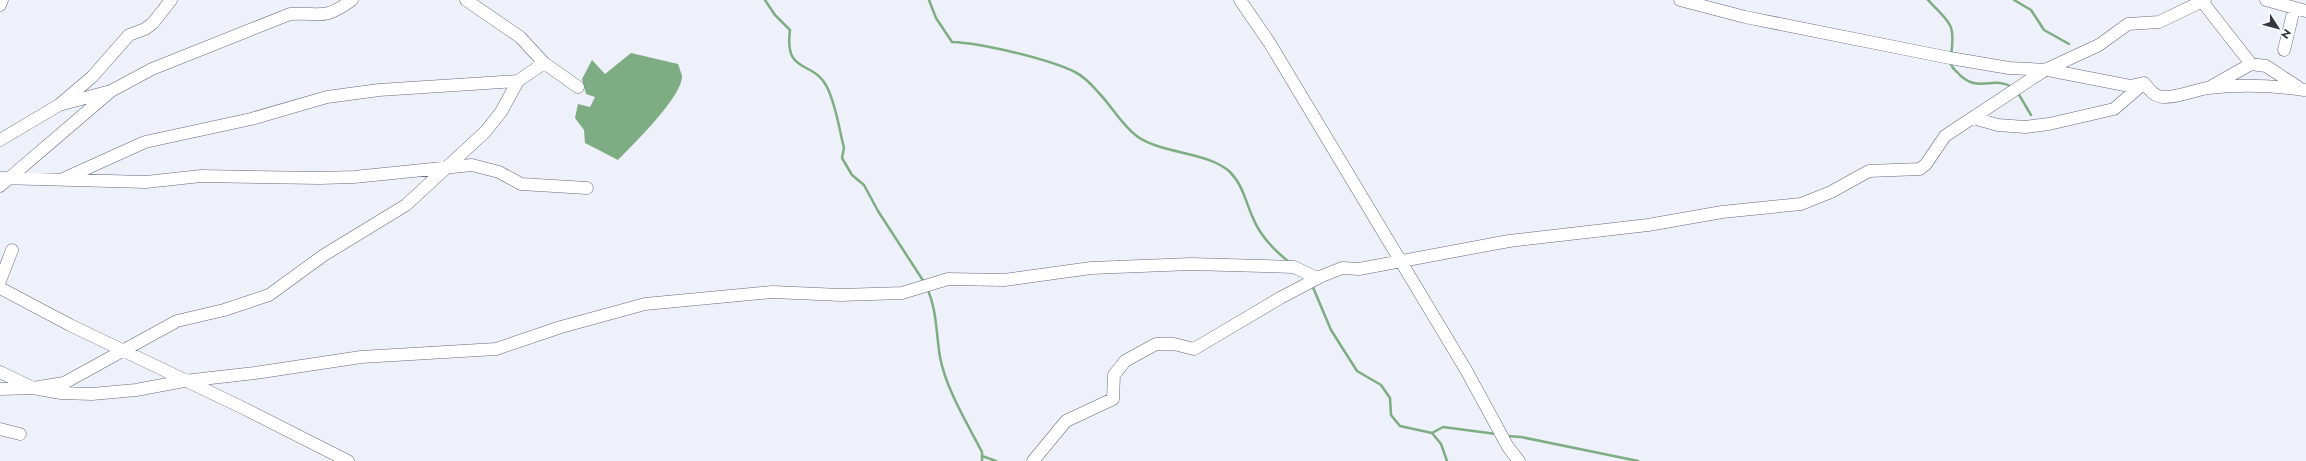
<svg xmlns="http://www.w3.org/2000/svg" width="2306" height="461" viewBox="0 0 2306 461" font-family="Jost,sans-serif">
<rect width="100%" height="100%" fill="#eef0fa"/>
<!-- water -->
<path fill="#7ead83" d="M631,53L678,64C679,67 681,72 682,76C683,96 632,146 618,160L585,143L584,130L575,118L578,104L590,107L595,97L586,94L582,79L592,60L605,74Z"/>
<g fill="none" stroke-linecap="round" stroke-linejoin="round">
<!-- stream -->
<path stroke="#7ead83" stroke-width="2.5" d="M765,0L775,15L790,30C784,76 813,59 827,87C836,105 839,128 844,148L842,158L852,175L864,185L878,211L924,282
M929,0L936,18L952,42C982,43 1048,59 1075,72C1083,76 1092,85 1098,92C1112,106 1121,125 1138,137C1163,154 1209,152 1230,172C1243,185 1246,203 1253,218C1260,236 1274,250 1289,262
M1928,0C1949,23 1956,22 1951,55
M2014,0L2031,10L2044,30L2069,44
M1951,62C1951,67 1953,68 1957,72C1977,95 1993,75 2012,87
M2018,93L2031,115
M1312,285L1331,330L1357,371L1381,385L1390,398L1391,415L1400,426L1432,433L1441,444L1447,461
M927,288C937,310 936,333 940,357C946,389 967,423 982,452V461
M1432,433L1443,427L1496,434
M1507,436L1521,437L1638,461
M982,456L996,461"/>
<defs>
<path id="minor" d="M466,0L520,37L544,63
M1240,0L1269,42L1466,370L1508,447L1519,461
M1680,0L1745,17L1950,58L2009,68L2048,70L2130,86L2144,83C2150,90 2153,96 2163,97C2178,98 2194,90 2208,88C2242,84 2270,85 2304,90
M2201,0L2251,64L2266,66L2298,87
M2266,0L2306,11
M0,5L2,0
M2284,50L2294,9
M2212,86L2251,64
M59,105L92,77L129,35L145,29L153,23L171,0
M1973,118L1998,125L2025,127L2049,124L2114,109L2143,84
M0,140L59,105L107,92
M0,178L146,182L201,176L320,178L354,177L472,165L499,172L521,184L587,188
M63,179L145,142L251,119L327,97L379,90L518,81L544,63L578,87
M0,186L111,91L152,69L290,14C321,12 323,21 352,0
M0,281L12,250
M0,288L70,325L241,407L348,461
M0,372L33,388L61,393L92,394L136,390L184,381L255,373L361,357L496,349L561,327L645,304L772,292L841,295L902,293L948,279L1004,280L1091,268L1191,264L1294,267L1317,278L1342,268L1359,269L1509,241L1648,225L1722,212L1801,204L1831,192L1869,171L1920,169L1926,164L1945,136L2045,70L2099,45L2128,24L2159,22L2205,0
M0,389L33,388L64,383L177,321L224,310L269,295L324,255L406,205L485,132L501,112L518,81
M0,429L20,434
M1033,461L1066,421L1113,399L1114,375L1125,361L1156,344H1174L1194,349L1280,298L1320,277"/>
</defs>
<!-- minor casing -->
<use href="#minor" stroke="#656a80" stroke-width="13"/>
<!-- minor -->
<use href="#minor" stroke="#fff" stroke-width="12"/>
</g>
<!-- north arrow -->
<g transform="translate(2278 28) rotate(126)" stroke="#fefefe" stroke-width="3" paint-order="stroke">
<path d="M0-3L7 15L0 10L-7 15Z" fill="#343740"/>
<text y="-6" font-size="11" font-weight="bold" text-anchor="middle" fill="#343740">N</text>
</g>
</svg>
